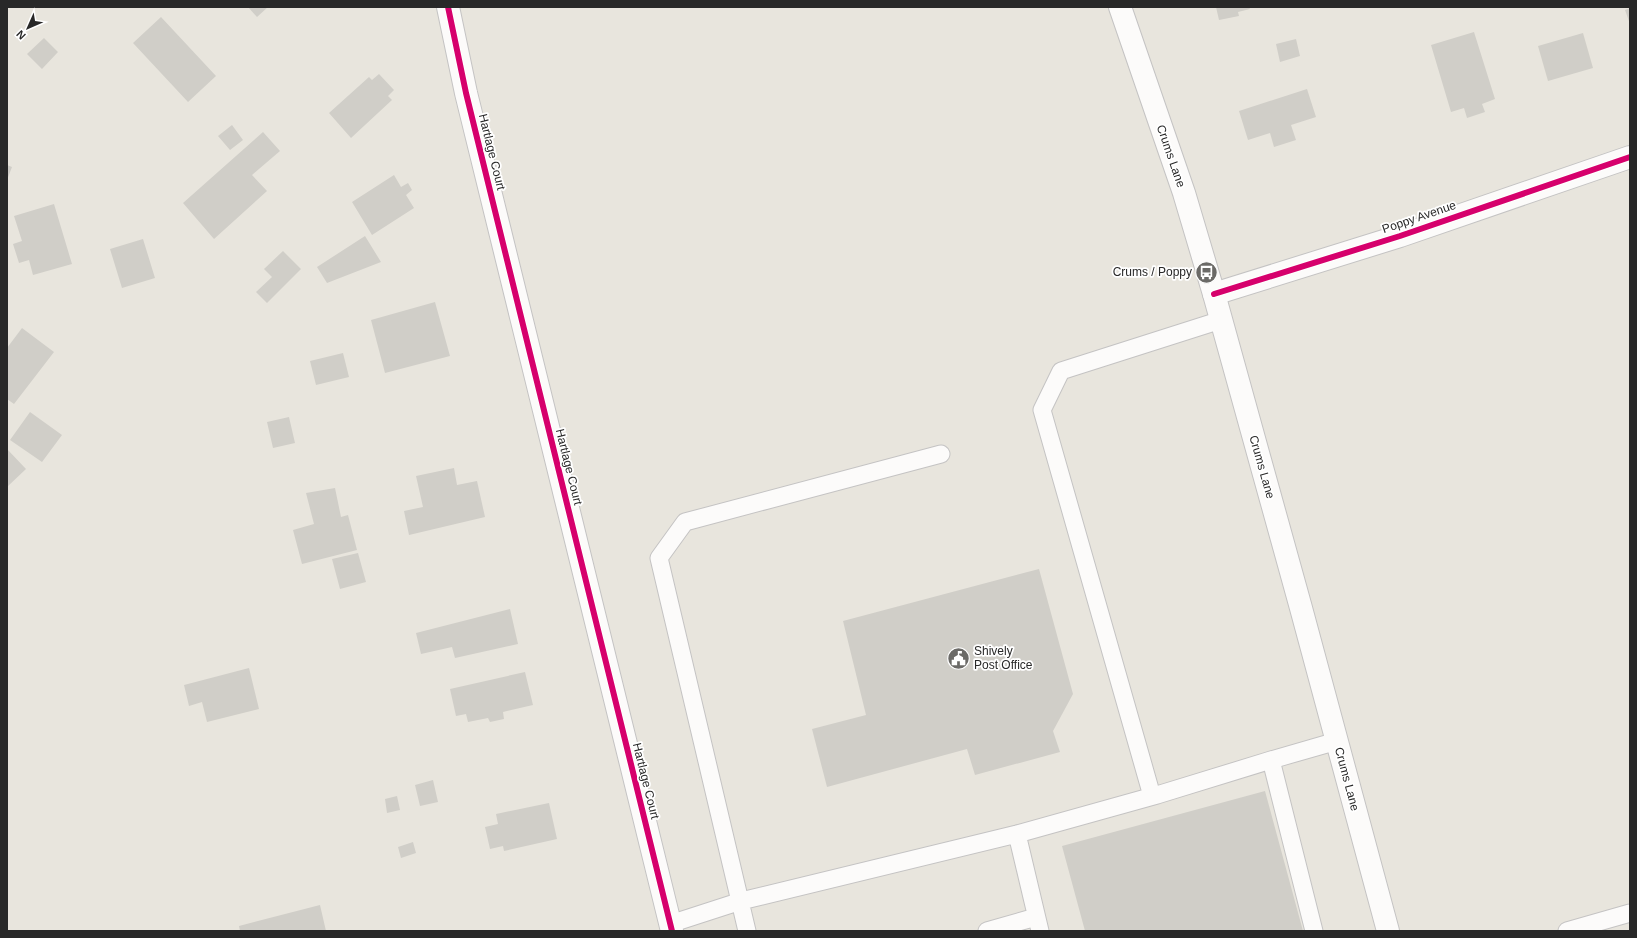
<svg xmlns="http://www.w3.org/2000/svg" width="1637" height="938" viewBox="0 0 1637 938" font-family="Arial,sans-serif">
<rect width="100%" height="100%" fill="#e8e5dd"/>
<!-- building -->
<path fill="#d0cec8" d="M248,7H268L257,17Z
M1216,7H1249L1250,9L1238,12L1239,16L1219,20Z
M1630,8V24L1625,10Z
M161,17L216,76L188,102L133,43Z
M1474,32L1495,99L1482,104L1485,112L1467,118L1464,108L1451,112L1431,45Z
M1583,33L1593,68L1548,81L1538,46Z
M44,38L58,52L42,69L27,54Z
M1296,39L1300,56L1280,62L1276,44Z
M379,74L394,90L388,96L392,100L351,138L329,113L369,77L372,80Z
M1307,89L1316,117L1291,125L1296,140L1274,147L1270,133L1248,140L1239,111Z
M232,125L243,140L230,150L218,136Z
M263,132L280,151L252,175L267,191L214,239L183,203Z
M7,165L12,167L7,180Z
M394,175L401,187L408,183L412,190L406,195L414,208L372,235L352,202Z
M54,204L72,264L33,275L29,260L19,263L13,244L22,241L14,216Z
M365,236L381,262L327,283L317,267Z
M143,239L155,278L122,288L110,249Z
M283,251L301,269L267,303L256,292L272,277L264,269Z
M435,302L450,356L385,373L371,320Z
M22,328L54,352L14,404L7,399V348Z
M343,353L349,377L316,385L310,361Z
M30,412L62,435L42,462L10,440Z
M289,417L295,443L273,448L267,422Z
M7,449L26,469L7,487Z
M454,468L457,485L477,481L485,517L409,535L404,511L423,507L416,476Z
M335,488L341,517L348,515L357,550L302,564L293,530L314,524L306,493Z
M358,553L366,582L340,589L332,559Z
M1039,569L1073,694L1053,731L1060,752L975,775L967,749L827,787L812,729L866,715L843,621Z
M510,609L518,644L455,658L452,647L421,654L416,633Z
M249,668L259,709L207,722L202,702L189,706L184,685Z
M525,672L533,705L503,712L504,719L490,722L488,718L468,722L466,714L456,716L450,689Z
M433,780L438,802L420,806L415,785Z
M1265,791L1303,931H1085L1062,846Z
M397,796L400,810L387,813L385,799Z
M549,803L557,839L504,851L503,846L490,849L485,827L498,824L496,814Z
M413,842L416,853L401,858L398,847Z
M320,905L326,931H240L239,926Z"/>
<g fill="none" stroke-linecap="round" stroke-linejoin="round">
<defs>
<path id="service" d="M1271,760L1314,931
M1152,796L1042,410L1061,371L1221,320
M1017,834L1040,931
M670,924L741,901L1017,834L1157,795L1271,760L1337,741
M747,931L659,558L685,522L941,454
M987,931L1036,917
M1567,931L1630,913"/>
<path id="minor" d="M448,7L466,93L672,931
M1214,294L1400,236L1630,157"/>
<path id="secondary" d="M1120,7L1184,193L1214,294L1301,608L1388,931"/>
</defs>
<!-- service casing -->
<use href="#service" stroke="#c4c3c3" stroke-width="19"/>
<!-- minor casing -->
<use href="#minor" stroke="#c4c3c3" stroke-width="24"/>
<!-- secondary casing -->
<use href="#secondary" stroke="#c4c3c3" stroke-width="24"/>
<!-- service -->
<use href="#service" stroke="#fcfbfa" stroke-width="17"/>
<!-- minor -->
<use href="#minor" stroke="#fcfbfa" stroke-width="22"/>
<!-- secondary -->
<use href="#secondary" stroke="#fcfbfa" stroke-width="22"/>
<defs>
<path id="cycleway" d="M448,7L466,93L672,931
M1214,294L1400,236L1630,157"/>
</defs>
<!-- cycleway casing -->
<use href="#cycleway" stroke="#fff" stroke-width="8"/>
<!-- cycleway -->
<use href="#cycleway" stroke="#d6006c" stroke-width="6"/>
</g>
<!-- icons -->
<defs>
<symbol id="bus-disc" viewBox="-11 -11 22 22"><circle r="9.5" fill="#6b6a67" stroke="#fff"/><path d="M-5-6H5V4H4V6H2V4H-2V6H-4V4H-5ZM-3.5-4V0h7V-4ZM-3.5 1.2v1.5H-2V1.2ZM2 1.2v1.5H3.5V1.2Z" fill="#fff"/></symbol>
<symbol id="civic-disc" viewBox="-11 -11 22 22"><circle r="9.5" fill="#6b6a67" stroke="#fff"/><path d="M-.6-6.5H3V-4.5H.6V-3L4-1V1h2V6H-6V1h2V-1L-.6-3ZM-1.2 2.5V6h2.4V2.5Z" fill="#fff"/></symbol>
</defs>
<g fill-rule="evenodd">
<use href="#bus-disc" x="1194" y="260" width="25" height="25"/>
<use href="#civic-disc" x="946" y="646" width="25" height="25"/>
</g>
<g text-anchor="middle" stroke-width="3.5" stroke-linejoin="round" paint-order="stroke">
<!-- street labels -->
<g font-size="12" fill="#282828" stroke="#fff">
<text transform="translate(492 152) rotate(76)" y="4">Hartlage Court</text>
<text transform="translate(1171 156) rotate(71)" y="4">Crums Lane</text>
<text transform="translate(1419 217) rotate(-19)" y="4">Poppy Avenue</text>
<text transform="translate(569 467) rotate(76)" y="4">Hartlage Court</text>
<text transform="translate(1262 467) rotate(74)" y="4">Crums Lane</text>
<text transform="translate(1347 779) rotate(75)" y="4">Crums Lane</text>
<text transform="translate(646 781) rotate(76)" y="4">Hartlage Court</text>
</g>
<!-- poi labels -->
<g font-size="12" fill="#282828" stroke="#fff" text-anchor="end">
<text x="1192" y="276">Crums / Poppy</text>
<text x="974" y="655" text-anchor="start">Shively<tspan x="974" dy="14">Post Office</tspan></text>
</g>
</g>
<!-- border -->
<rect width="1637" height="938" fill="none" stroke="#282828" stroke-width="16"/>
<!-- north arrow -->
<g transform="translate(28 28) rotate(225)" stroke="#ffffff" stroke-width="3" paint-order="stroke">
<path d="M0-3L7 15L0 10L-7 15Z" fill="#282828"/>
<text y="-6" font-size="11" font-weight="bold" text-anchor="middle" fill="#282828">N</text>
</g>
</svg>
